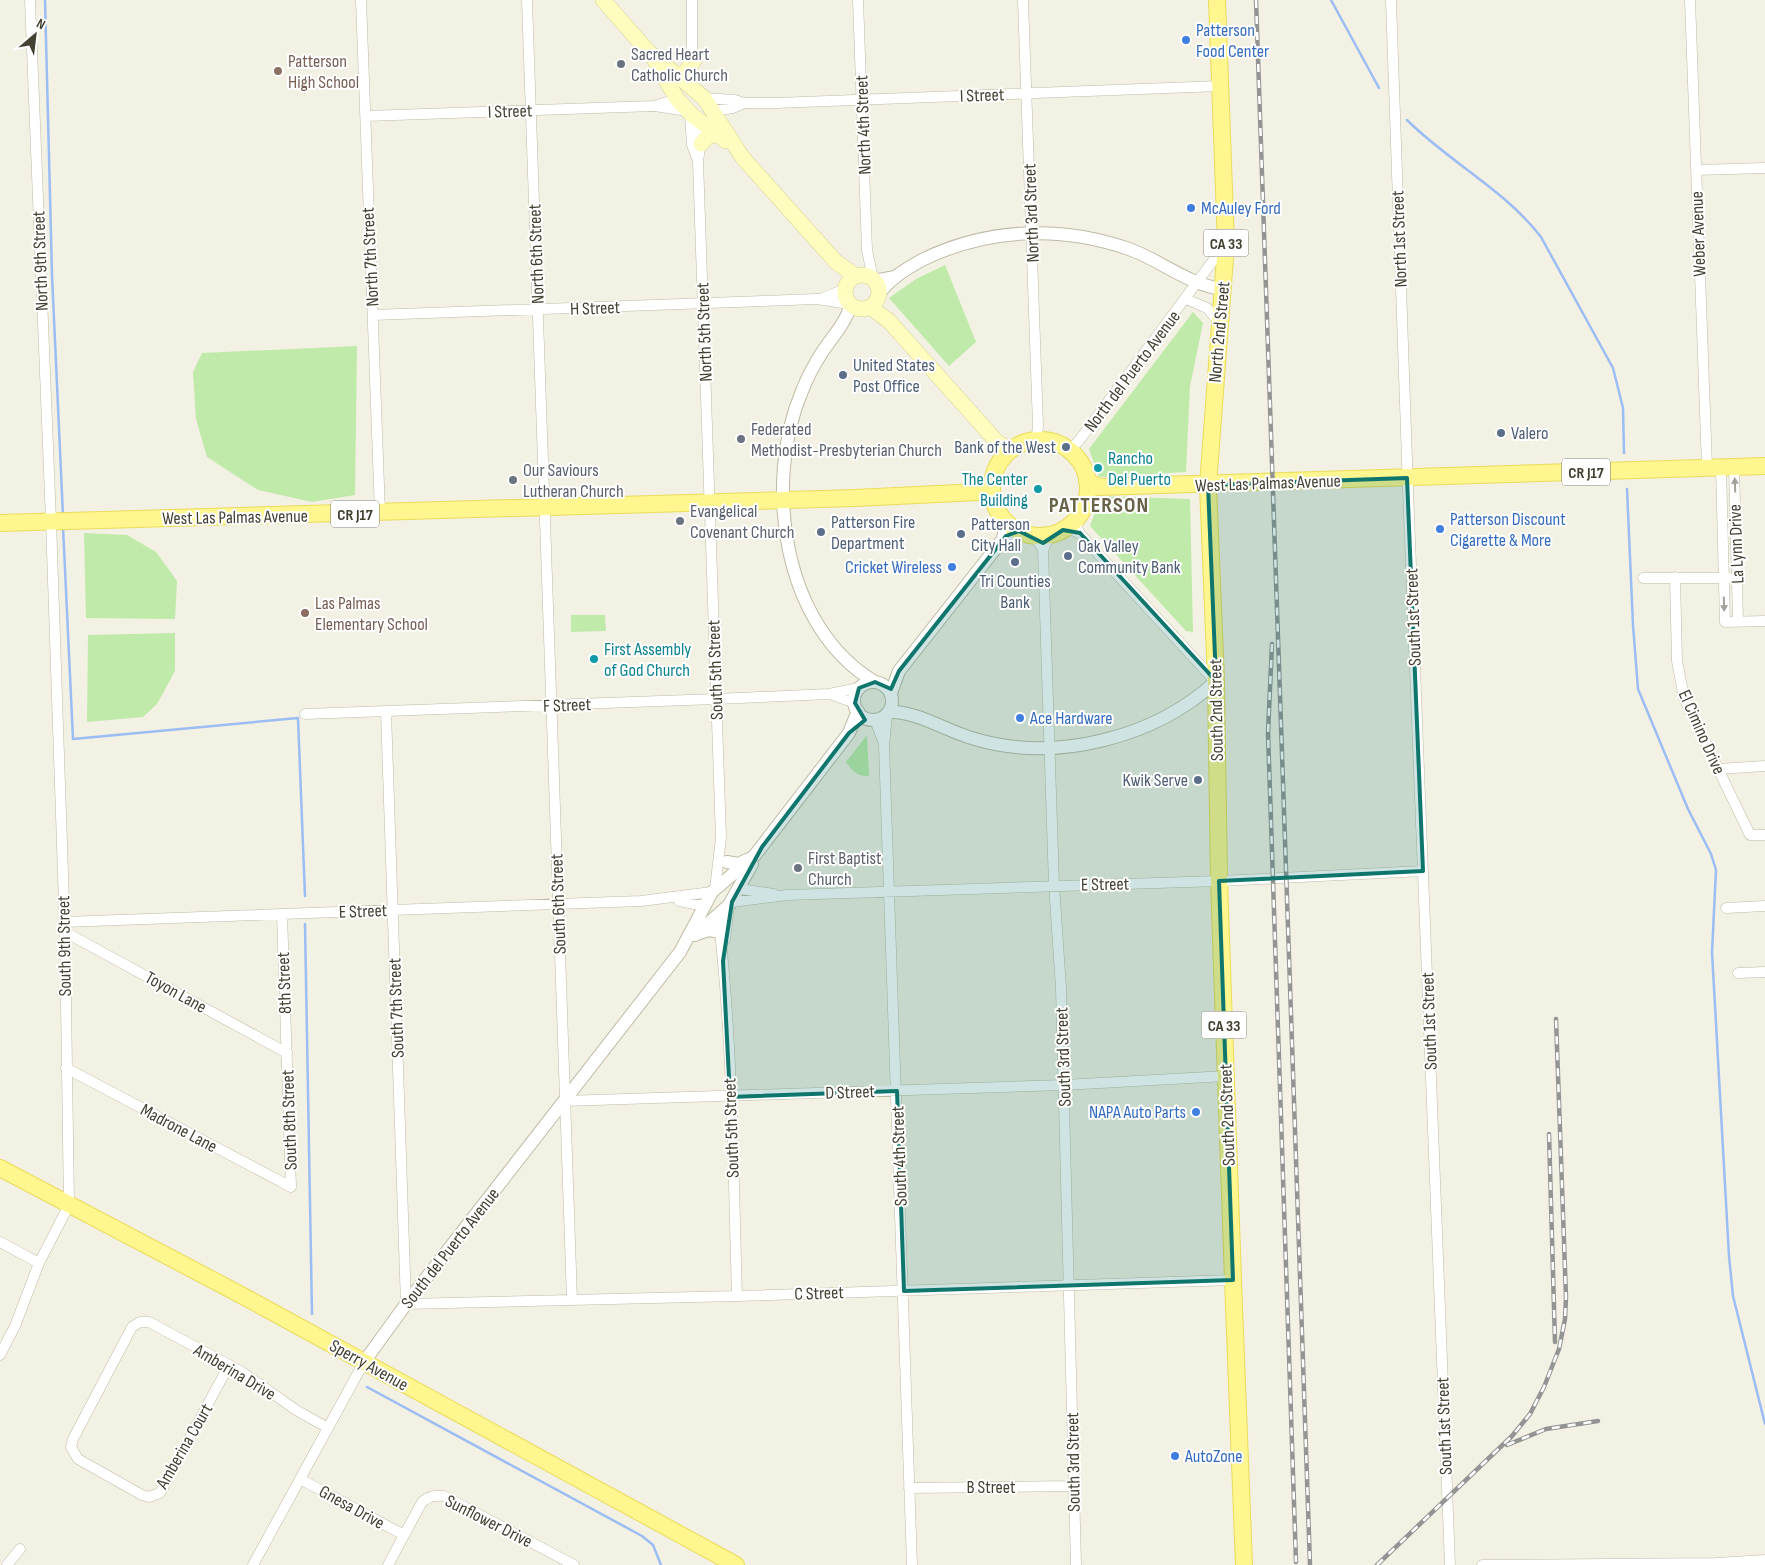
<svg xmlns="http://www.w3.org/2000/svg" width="1765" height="1565" viewBox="0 0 1765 1565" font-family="'Sofia Sans Condensed',sans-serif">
<rect width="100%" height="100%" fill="#f3f1e3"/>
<!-- green -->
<path fill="#bfeaa9" d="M945,265L976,342L949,366L889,298L916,279Z
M1193,312L1203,323L1190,386L1186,472L1099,477L1089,449Z
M357,346L355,495L312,502L258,490L207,457L196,419L193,372L202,353Z
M1101,496L1190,499L1193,632L1186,631L1090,526Z
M84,533L127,535L156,552L177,581L175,619L86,618Z
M571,615H605L606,631L571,632Z
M175,633V671L157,704L143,717L87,722L88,635Z
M867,735L869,776C858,777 852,771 846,762Z"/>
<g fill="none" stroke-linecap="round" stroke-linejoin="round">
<!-- stream -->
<path stroke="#9bbdf4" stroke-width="2.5" d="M45,0L52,275L63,516
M1331,0L1379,88
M1407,120C1449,162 1504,189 1541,237L1613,368L1623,408L1624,453
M1627,489L1633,625L1638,689L1688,809L1711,854L1716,870L1712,952L1729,1256L1733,1296L1765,1424
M63,527L73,739L298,718L305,896
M305,924L312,1314
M367,1387L642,1536L653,1545L661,1565"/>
<defs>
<path id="minor" d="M361,0L380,513
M527,0L572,1300
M858,0L867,250L873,279
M1023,0L1038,426L1037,435L1032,441
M1391,0L1408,489L1450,1565
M1690,0L1707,467
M692,88V0
M704,98L735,100L744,103H776L1220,86
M655,106L687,111
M713,111L733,108L744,103
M690,114L692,145L698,161
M366,116L654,106L677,99
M701,121L700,148L698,161L721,838L715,889
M1696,170L1765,168
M823,298L845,289
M1186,299L1207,308L1219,322
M373,315L817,299L849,304
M1064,447H1072L1078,442L1224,246
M1734,467L1738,621
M1721,468L1725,622L1765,621
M1078,518L1077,527L1080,534L1215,681
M1063,530H1073L1080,534
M1035,536L1043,550L1054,885L1061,988L1076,1565
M1043,550L1050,535
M1675,577L1677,661L1684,698L1750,835H1765
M1643,578H1729
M830,694L855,703
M386,712L406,1304L737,1296L1233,1280
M305,714L716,699L829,694L859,688
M887,714L884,746L912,1565
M875,720L883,741
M1718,769L1765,766
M740,889L774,894
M679,901L705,906
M732,902L787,895L1219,881L1423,871
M1726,908L1765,906
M718,914C733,1041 733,1169 737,1296
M64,922L641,901L712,892
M65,932L287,1053
M725,940L729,905
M1738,973L1765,972
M66,1068L291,1187L282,914
M564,1101L1064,1085L1226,1076
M0,1242L39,1263
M0,1355L15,1326L39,1263L69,1205L65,932L51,521L30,0
M229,1365L160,1493L149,1497L142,1495L78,1459L71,1447L73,1439L132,1327L140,1322H149L242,1372L296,1410L328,1428
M300,1479L404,1535
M909,1488L1073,1486
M7,1565L20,1549
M253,1565L364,1362
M388,1565L422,1502C429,1496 435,1495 444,1496L574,1565
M1482,1565L1717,1563L1765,1560"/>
<path id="tertiary" d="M874,281L895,277
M878,295C889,279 906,269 922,260C987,228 1061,225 1129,249C1160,260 1189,285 1222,289
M851,305C845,324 832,337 821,354C814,365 807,378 802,391C763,483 782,627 875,682
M1003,539L1019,531
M854 701a19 19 0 1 1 38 0a19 19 0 1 1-38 0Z
M891,693L899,671L1003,539L1006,522
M889,712C915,710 948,732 975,739C1055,763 1155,738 1216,681
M727,862L738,864L749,859
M696,934L709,930L720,932
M695,935L729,905L752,864
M364,1362L406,1304L680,952L712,892L755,855L849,733L858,711"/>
<path id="secondary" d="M603,0L653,57L677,99L692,115L726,141
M650,53L704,98L743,158L836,262L856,276
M676,76L685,72L694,61
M701,144L707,137L717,134
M845 292a17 17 0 1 1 34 0a17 17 0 1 1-34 0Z
M870,307L889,321L997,442L1011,450"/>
<path id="primary" d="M1217,0L1226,244L1208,485L1216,681L1219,881L1233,1280L1244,1565
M992 488a48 48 0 1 1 96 0a48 48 0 1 1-96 0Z
M1087,481L1099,487L1765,466
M0,523L855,498L979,492L992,484
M0,1168L243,1296L736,1565"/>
</defs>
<!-- minor casing -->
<use href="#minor" stroke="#bebba5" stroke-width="11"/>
<!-- tertiary casing -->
<use href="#tertiary" stroke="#bebba5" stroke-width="14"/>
<!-- secondary casing -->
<use href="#secondary" stroke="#d5d190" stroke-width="16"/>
<!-- primary casing -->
<use href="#primary" stroke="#eadb5a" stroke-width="18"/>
<!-- minor -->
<use href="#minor" stroke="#fff" stroke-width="10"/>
<!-- tertiary -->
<use href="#tertiary" stroke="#fff" stroke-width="12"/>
<!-- secondary -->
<use href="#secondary" stroke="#fffcc0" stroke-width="15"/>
<!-- primary -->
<use href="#primary" stroke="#fff68f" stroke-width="16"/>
<defs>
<path id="rail" d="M1256,0L1310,1565
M1272,644L1268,733L1296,1562
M1549,1134L1555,1342
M1507,1445L1546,1429L1598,1421
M1377,1565L1512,1436L1530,1414L1544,1387L1559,1349L1565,1319L1566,1297L1556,1019"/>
</defs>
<!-- rail casing -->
<use href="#rail" stroke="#949494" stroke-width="4.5"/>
<!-- rail -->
<use href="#rail" stroke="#fff" stroke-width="2.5" stroke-dasharray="8" stroke-linecap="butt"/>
</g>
<!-- one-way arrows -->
<defs><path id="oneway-solid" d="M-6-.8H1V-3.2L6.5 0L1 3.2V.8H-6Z" transform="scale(1.25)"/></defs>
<g fill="#a2a099">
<use href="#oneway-solid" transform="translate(1735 485) rotate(-92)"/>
<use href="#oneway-solid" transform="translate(1724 604) rotate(88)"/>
</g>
<!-- marked area -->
<path fill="#0f766e" fill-opacity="0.2" stroke="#0f766e" stroke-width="4" stroke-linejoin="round" d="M1407,478L1423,871L1219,881L1233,1280L904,1291L897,1091L730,1097L723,961L732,902L762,847L849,733L865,720L855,703L859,688L875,682L891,689L899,671L1006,536L1019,531L1043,543L1063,530L1080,533L1216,681L1208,485Z"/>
<!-- markers -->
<g fill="#3f7fe0" stroke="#fff" stroke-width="2">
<circle cx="1186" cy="40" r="5"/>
<circle cx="1191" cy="208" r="5"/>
<circle cx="1440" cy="529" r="5"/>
<circle cx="952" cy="567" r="5"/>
<circle cx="1020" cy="718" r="5"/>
<circle cx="1196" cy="1112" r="5"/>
<circle cx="1175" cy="1456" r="5"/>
</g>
<g fill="#6b7280" stroke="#fff" stroke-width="2">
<circle cx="621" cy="64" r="5"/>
<circle cx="741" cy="439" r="5"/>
<circle cx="513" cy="480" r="5"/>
<circle cx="680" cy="521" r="5"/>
<circle cx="798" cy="868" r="5"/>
</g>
<g fill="#8d6e63" stroke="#fff" stroke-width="2">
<circle cx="278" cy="71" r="5"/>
<circle cx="305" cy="613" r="5"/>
</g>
<g fill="#5c6f8a" stroke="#fff" stroke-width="2">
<circle cx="843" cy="375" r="5"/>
<circle cx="1501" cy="433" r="5"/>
<circle cx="1066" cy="447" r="5"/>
<circle cx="821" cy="532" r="5"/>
<circle cx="961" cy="534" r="5"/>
<circle cx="1068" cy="556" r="5"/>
<circle cx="1015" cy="562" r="5"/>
<circle cx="1198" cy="780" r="5"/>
</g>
<g fill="#0f9aa8" stroke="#fff" stroke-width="2">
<circle cx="1098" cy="468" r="5"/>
<circle cx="1038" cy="489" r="5"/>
<circle cx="594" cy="659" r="5"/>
</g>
<g text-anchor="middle" stroke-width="4" stroke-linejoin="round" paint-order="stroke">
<!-- shield labels -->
<g fill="#fff" stroke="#7c7a70" stroke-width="1">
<rect x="1203.5" y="229.5" width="45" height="27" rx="4"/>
<rect x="1562" y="458.5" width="48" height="27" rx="4"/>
<rect x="331" y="500.5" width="48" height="27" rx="4"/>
<rect x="1201.5" y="1011.5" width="45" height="27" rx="4"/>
</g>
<g font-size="16" font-weight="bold" fill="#444133">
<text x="1226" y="249">CA 33</text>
<text x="1586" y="478">CR J17</text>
<text x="355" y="520">CR J17</text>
<text x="1224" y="1031">CA 33</text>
</g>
<!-- shop labels -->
<g font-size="18" fill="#366cbe" stroke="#fff" text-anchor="start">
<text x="1196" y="36">Patterson<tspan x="1196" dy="21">Food Center</tspan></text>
<text x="1201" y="214">McAuley Ford</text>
<text x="1450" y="525">Patterson Discount<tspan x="1450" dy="21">Cigarette &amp; More</tspan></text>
<text x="942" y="573" text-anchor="end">Cricket Wireless</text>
<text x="1030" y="724">Ace Hardware</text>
<text x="1186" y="1118" text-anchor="end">NAPA Auto Parts</text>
<text x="1185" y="1462">AutoZone</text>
</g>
<!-- worship labels -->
<g font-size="18" fill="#5b616d" stroke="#fff" text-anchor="start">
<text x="631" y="60">Sacred Heart<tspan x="631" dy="21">Catholic Church</tspan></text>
<text x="751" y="435">Federated<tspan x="751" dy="21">Methodist-Presbyterian Church</tspan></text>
<text x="523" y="476">Our Saviours<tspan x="523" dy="21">Lutheran Church</tspan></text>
<text x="690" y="517">Evangelical<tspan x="690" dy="21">Covenant Church</tspan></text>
<text x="808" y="864">First Baptist<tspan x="808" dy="21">Church</tspan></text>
</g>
<!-- education labels -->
<g font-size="18" fill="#785e54" stroke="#fff" text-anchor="start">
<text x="288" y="67">Patterson<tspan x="288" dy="21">High School</tspan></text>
<text x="315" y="609">Las Palmas<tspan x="315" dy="21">Elementary School</tspan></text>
</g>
<!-- street labels -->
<g font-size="18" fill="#444133" stroke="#fff">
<text transform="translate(982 95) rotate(-2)" y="6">I Street</text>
<text transform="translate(510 111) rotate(-2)" y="6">I Street</text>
<text transform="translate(863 125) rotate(-92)" y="6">North 4th Street</text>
<text transform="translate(1031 213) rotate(-92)" y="6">North 3rd Street</text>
<text transform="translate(1698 234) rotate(-92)" y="6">Weber Avenue</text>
<text transform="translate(1399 239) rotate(-92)" y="6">North 1st Street</text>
<text transform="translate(536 254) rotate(-92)" y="6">North 6th Street</text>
<text transform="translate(370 257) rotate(-93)" y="6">North 7th Street</text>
<text transform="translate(40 261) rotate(-92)" y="6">North 9th Street</text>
<text transform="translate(595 308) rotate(-2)" y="6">H Street</text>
<text transform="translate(704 332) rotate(-92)" y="6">North 5th Street</text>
<text transform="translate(1219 332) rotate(-85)" y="6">North 2nd Street</text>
<text transform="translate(1132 371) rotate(-53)" y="6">North del Puerto Avenue</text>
<text transform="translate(1268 483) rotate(-2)" y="6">West Las Palmas Avenue</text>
<text transform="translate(235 517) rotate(-1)" y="6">West Las Palmas Avenue</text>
<text transform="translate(1736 544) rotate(-92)" y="6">La Lynn Drive</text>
<text transform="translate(1413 617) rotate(-92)" y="6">South 1st Street</text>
<text transform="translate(715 670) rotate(-92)" y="6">South 5th Street</text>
<text transform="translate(567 705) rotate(-2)" y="6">F Street</text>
<text transform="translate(1216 710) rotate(-91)" y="6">South 2nd Street</text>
<text transform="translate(1702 732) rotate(66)" y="6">El Cimino Drive</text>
<text transform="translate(1105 884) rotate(-1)" y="6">E Street</text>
<text transform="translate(558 904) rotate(-92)" y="6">South 6th Street</text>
<text transform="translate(363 911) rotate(-2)" y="6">E Street</text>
<text transform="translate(64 946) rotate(-91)" y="6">South 9th Street</text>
<text transform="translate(284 983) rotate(-92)" y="6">8th Street</text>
<text transform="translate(176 992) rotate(29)" y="6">Toyon Lane</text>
<text transform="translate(396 1008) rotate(-92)" y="6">South 7th Street</text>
<text transform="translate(1429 1021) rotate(-92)" y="6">South 1st Street</text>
<text transform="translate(1063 1057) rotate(-92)" y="6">South 3rd Street</text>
<text transform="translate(850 1092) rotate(-2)" y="6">D Street</text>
<text transform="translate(1227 1115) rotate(-92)" y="6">South 2nd Street</text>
<text transform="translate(289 1120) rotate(-92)" y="6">South 8th Street</text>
<text transform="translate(179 1128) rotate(28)" y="6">Madrone Lane</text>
<text transform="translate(731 1128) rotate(-92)" y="6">South 5th Street</text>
<text transform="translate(899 1156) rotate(-92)" y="6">South 4th Street</text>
<text transform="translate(450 1248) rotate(-52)" y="6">South del Puerto Avenue</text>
<text transform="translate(819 1293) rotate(-2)" y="6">C Street</text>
<text transform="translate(369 1365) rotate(29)" y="6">Sperry Avenue</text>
<text transform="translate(235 1372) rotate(31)" y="6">Amberina Drive</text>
<text transform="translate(1444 1426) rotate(-92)" y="6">South 1st Street</text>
<text transform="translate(184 1446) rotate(-60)" y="6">Amberina Court</text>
<text transform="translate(1073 1462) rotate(-91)" y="6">South 3rd Street</text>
<text x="991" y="1493">B Street</text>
<text transform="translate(352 1507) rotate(29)" y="6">Gnesa Drive</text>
<text transform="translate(489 1521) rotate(27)" y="6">Sunflower Drive</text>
</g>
<!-- service labels -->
<g font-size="18" fill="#4e5e75" stroke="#fff" text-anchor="start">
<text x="853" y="371">United States<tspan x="853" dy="21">Post Office</tspan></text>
<text x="1511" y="439">Valero</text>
<text x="1056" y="453" text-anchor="end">Bank of the West</text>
<text x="831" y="528">Patterson Fire<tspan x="831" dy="21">Department</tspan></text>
<text x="971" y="530">Patterson<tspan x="971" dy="21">City Hall</tspan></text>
<text x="1078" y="552">Oak Valley<tspan x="1078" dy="21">Community Bank</tspan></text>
<text x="1015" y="587" text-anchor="middle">Tri Counties<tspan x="1015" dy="21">Bank</tspan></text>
<text x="1188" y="786" text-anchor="end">Kwik Serve</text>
</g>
<!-- culture labels -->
<g font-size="18" fill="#0d838f" stroke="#fff" text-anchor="start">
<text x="1108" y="464">Rancho<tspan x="1108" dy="21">Del Puerto</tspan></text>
<text x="1028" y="485" text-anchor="end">The Center<tspan x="1028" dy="21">Building</tspan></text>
<text x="604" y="655">First Assembly<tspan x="604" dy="21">of God Church</tspan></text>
</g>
<!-- district labels -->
<g font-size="22" font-weight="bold" letter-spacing="1" fill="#686249" stroke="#fff">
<text x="1099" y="512">PATTERSON</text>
</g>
</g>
<!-- north arrow -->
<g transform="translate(35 35) rotate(28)" stroke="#ffffff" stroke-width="4" paint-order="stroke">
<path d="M0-4L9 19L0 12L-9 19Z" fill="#444133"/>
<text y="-8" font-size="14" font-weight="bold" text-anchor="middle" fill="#444133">N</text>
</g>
</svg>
